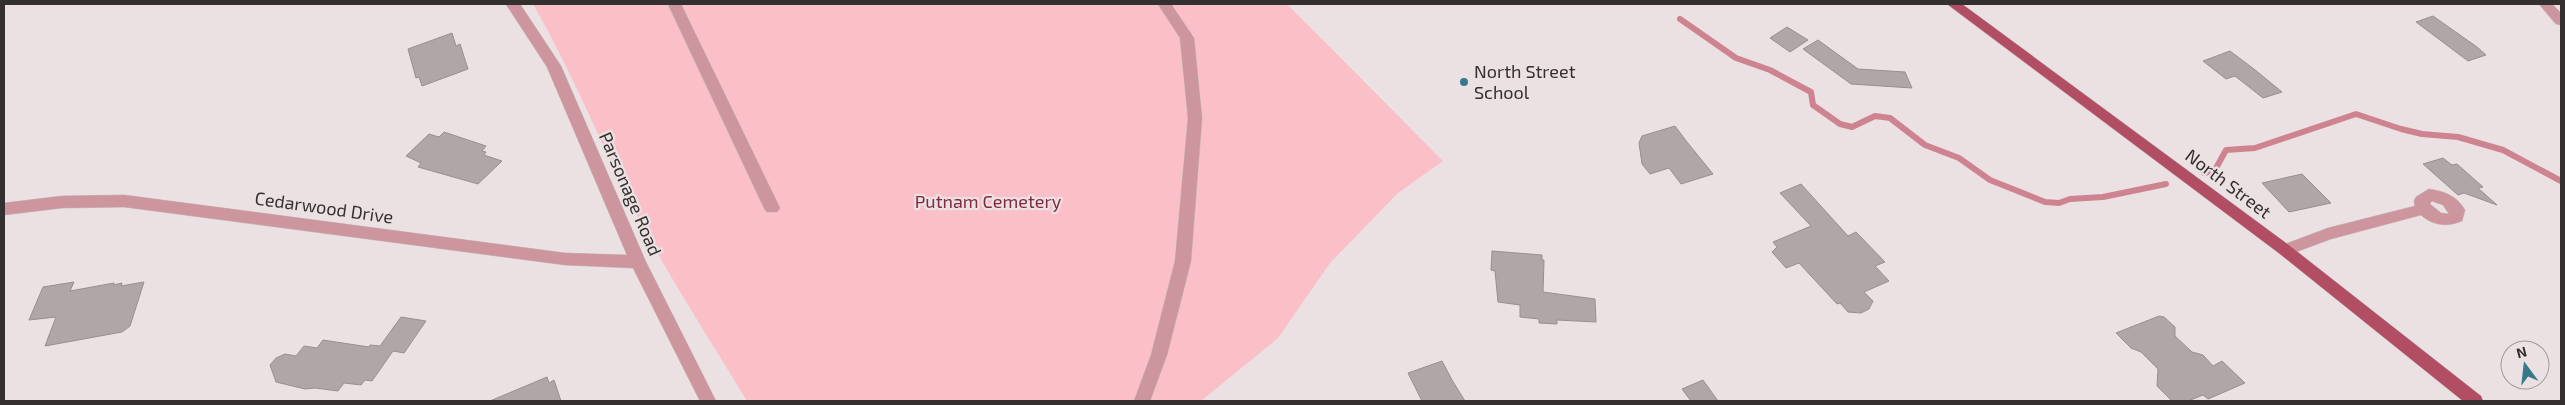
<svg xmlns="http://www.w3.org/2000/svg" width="2565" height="405" viewBox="0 0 2565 405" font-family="'Exo 2',sans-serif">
<rect width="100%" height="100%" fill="#ebe1e2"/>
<!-- green -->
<path fill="#fbbfc8" d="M533,4H1287L1443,161L1398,193L1330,263L1278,338L1201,401H747C712,343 674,285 642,225C604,152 574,75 533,4Z"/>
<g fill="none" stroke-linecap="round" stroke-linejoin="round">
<!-- stream -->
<path stroke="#ce8390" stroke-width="6" d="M1680,19L1736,58L1770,70L1811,92L1813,105L1840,124L1852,127L1875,116L1890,118L1925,145L1959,158L1990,180L2045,202L2059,203L2070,199L2103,197L2166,184
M2204,173L2215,170L2226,150L2255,148L2356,114L2401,129L2422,134L2458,137L2503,150L2561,181"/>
</g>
<!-- building -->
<path fill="#b0a6a7" stroke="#988f90" d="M2433,16L2477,47L2486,55L2468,61L2416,22Z
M1787,27L1808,40L1790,52L1770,38Z
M452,33L456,46L460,44L468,69L422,86L419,77L416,78L408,49Z
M1818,40L1858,69L1905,72L1912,88L1851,84L1803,49Z
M2230,51L2254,69L2282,92L2263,98L2235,76L2226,79L2203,61Z
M1675,126L1687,142L1713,174L1681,184L1669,168L1650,174L1642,164L1639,143L1642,136Z
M444,132L486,146L482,151L486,152L484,155L502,161L478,184L418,167L421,163L406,156L429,134L439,137Z
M2443,158L2452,165L2457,164L2483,187L2478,188L2497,205L2464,193L2458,195L2423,164Z
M2302,174L2331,203L2289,212L2262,183Z
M1801,184L1848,236L1856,232L1885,262L1875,266L1889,281L1864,292L1873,301L1869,309L1861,313L1848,312L1840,303L1837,304L1799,263L1786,268L1772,252L1777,247L1773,242L1811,226L1780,193Z
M1492,251L1542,255V260H1544L1543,292L1595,299L1596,322L1557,320V324L1539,323V319L1520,317V305L1498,302L1495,271L1491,270Z
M74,282L70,291L114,283L113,285L122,283L121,286L144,282L130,326L122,332L45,346L56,317L29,320L43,287Z
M2159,316L2164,317L2175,327V336L2192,352L2203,355L2213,366L2222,361L2245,383L2208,399L2203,395L2188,401H2172L2157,386L2158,369L2141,352L2131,348L2116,333Z
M401,317L426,321L404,353L393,351L372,381L365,380L361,385L344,383L338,391L315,388L305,389L276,382L270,365L276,358L285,354L296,356L304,346L317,348L323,340L369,347L370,345L380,346Z
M1442,361L1452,380L1465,401H1422L1408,373Z
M547,377L549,383L554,380L561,401H490Z
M1703,380L1718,401H1691L1682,389Z"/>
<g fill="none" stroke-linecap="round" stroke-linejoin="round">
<defs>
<path id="minor" d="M506,4H520L561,66L646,262L716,401H700L633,268L565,265L124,207L62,208L4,215V203L62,196L124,195L565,253L627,255L547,67Z
M668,4H681L780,208L777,212H767L764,208Z
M1158,4H1171L1194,38L1202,118L1191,261L1167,355L1150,401H1134L1151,355L1175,261L1188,118L1180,38Z
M2539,4H2552L2561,13V25L2556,24Z
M2429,189C2444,191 2457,196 2465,210L2462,221C2448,227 2433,226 2421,215L2331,239L2285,256L2280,254L2277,250L2280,246L2328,228L2415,206L2414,201L2416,197ZM2432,201L2443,205L2449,214L2441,213L2430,204Z"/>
<path id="major" d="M1947,4H1962L2290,246L2481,396L2483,401H2463L2280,254Z"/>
</defs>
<!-- minor casing -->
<use href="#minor" stroke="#c6bebe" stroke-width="1"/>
<!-- major casing -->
<use href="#major" stroke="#c6bebe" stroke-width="1"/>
<!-- minor -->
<use href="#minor" fill="#cd959e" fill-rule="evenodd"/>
<!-- major -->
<use href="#major" fill="#b14e64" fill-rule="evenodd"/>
</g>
<!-- markers -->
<circle fill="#37798b" stroke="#ebe1e2" stroke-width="2" cx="1464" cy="82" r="5"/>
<g text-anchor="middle" stroke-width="4.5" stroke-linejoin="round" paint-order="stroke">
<!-- poi labels -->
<g font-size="18" fill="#343030" stroke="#ebe1e2" text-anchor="start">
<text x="1474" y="78">North Street<tspan x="1474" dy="21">School</tspan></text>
</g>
<!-- street labels -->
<g font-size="18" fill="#343030" stroke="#ebe1e2">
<text transform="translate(2228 184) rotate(37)" y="6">North Street</text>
<text transform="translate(630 194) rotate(67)" y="6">Parsonage Road</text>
<text transform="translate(324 208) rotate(8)" y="6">Cedarwood Drive</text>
</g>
<!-- park labels -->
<g font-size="18" fill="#822940" stroke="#ebe1e2">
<text x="988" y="208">Putnam Cemetery</text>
</g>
</g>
<!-- border -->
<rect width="2565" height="405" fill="none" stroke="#343030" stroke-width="10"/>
<!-- north arrow -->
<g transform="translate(2525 365) rotate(345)"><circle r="24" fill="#ebe1e2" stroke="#a29a9b"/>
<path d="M0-4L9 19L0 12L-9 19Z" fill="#37798b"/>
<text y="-8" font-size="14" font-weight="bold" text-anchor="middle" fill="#343030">N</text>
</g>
</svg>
